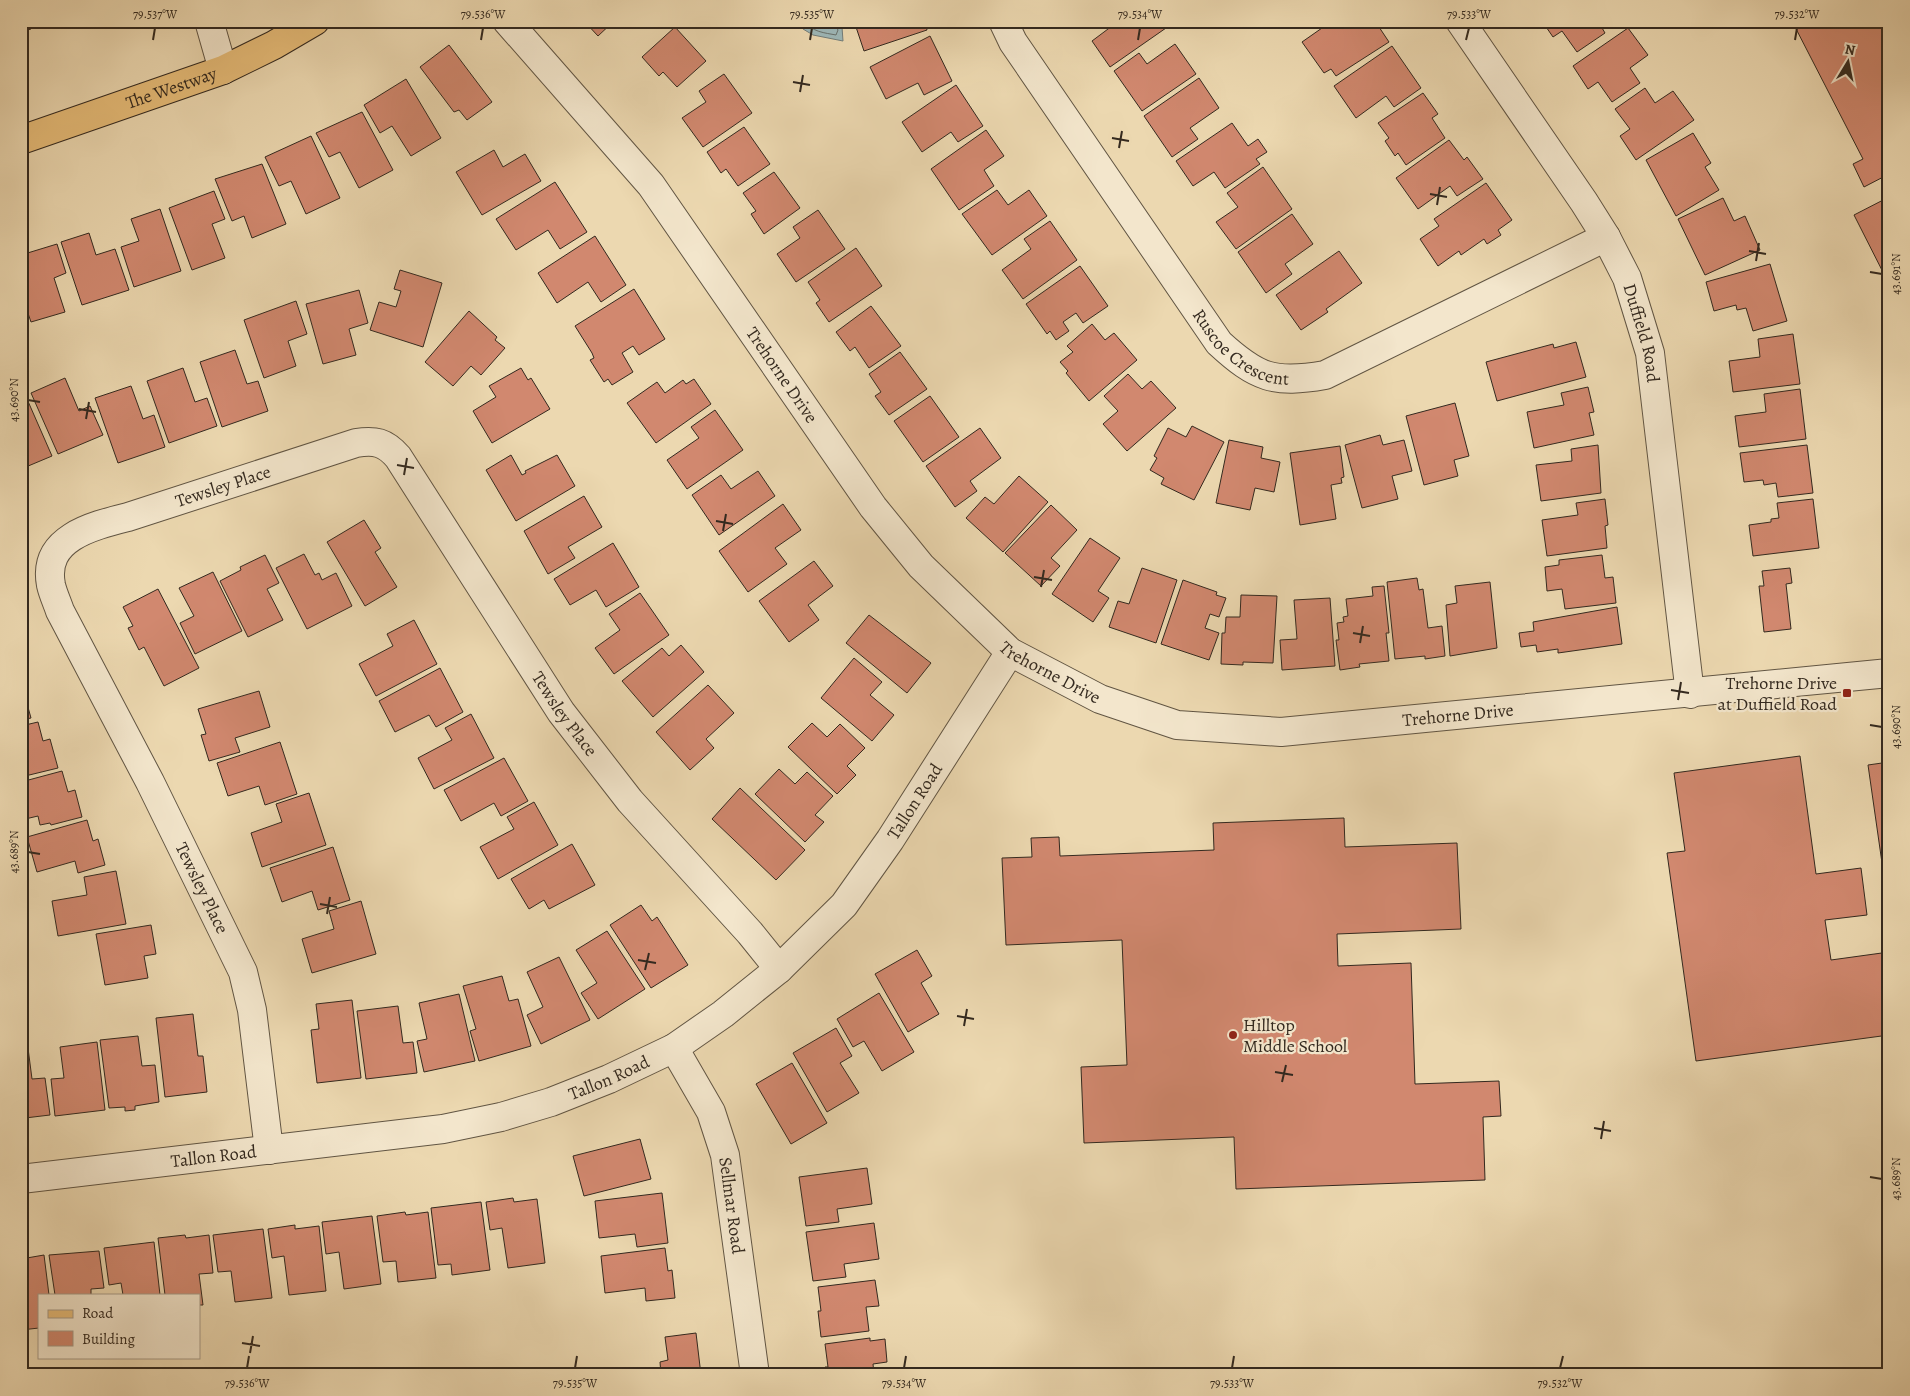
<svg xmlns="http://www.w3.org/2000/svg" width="1910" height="1396" viewBox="0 0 1910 1396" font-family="Alegreya,serif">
<rect width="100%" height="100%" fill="#ecd8b0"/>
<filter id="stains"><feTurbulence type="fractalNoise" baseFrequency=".004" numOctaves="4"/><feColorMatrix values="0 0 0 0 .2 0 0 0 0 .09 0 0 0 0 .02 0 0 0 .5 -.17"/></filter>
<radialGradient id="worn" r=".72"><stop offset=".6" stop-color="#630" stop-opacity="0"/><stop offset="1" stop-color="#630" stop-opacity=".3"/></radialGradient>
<!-- water -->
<path fill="#9db7b7" stroke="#737e7a" d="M801,21H834L842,27L843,41L813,35L803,29Z"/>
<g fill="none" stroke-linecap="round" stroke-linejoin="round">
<!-- shore -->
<path stroke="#68706b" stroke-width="1" d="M806,21C810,32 826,33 836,35L838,30L833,21"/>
</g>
<!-- building -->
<path fill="#d1886f" stroke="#33291f" d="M21,21H28L31,29L21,32Z
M584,21H614L598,36Z
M854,21H925L927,30L864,51Z
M1109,21H1162L1166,28L1110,67L1092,41L1112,26Z
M1332,21H1375L1389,42L1336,76L1331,69L1324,73L1302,42Z
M1542,21H1598L1605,33L1577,52L1562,31L1553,37Z
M1792,21H1889V174L1864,187L1853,164L1863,159Z
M675,27L706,61L677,87L663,72L659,76L642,57Z
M1628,28L1648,55L1630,68L1640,83L1612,102L1598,82L1588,89L1573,66Z
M930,36L952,81L924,95L918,83L886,99L870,67Z
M1175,44L1196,74L1142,111L1114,71L1139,53L1147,64Z
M449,45L492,102L467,120L459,110L454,112L420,67Z
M1392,46L1421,88L1394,107L1386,96L1356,118L1334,86Z
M724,74L752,113L703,147L682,118L706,102L699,91Z
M1199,78L1219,108L1190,128L1198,139L1172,157L1144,116Z
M406,79L441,138L411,156L392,126L380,133L364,105Z
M956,85L983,126L958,142L951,132L922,152L902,122Z
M1645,88L1655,103L1673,91L1694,120L1636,160L1620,136L1630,129L1615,109Z
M1423,93L1438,114L1432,118L1445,138L1406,165L1398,153L1395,156L1385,141L1389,138L1378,123Z
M362,112L393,170L359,188L340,152L329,157L316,133Z
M1232,123L1248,146L1258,139L1267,152L1256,159L1260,164L1225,188L1214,172L1193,186L1176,161Z
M744,127L770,164L738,186L726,169L721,173L707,152Z
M986,130L1004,156L984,170L994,186L959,210L931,169Z
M1693,133L1711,163L1705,167L1719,190L1676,216L1646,160Z
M311,136L340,198L306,214L291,181L279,186L265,157Z
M1449,140L1464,160L1467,157L1483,179L1457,196L1450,186L1418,209L1396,178Z
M494,150L503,167L525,154L541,181L482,215L456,172Z
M262,164L286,224L252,238L244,216L232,221L215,179Z
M1263,167L1292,209L1236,249L1216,222L1238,207L1227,193Z
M774,172L800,208L764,234L751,214L756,211L743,193Z
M555,182L587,232L560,249L548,230L516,250L496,219Z
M1486,183L1512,220L1498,230L1501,235L1487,244L1484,239L1461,255L1459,251L1438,266L1420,239L1439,226L1434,219Z
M997,190L1008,205L1029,190L1047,216L992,255L962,214Z
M214,191L225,219L212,224L225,258L192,270L169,208Z
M1889,197V284L1854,215Z
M1723,198L1734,221L1745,216L1760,250L1705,275L1678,219Z
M160,209L181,271L134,287L121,247L139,241L131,219Z
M818,210L845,249L796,282L777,254L800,238L793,227Z
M1292,214L1313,244L1285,264L1292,274L1266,293L1238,252Z
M1050,221L1077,260L1023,299L1002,270L1031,249L1024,239Z
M89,233L96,255L115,249L129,290L82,305L61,242Z
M595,236L626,285L601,302L588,282L557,303L538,273Z
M57,244L66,273L54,278L65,312L31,322L21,293V255Z
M856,248L882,286L829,322L816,303L820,300L808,282Z
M1339,251L1362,283L1326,309L1328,312L1301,330L1276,295Z
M1770,264L1787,321L1753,331L1746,308L1737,310L1736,305L1714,311L1706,282Z
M1080,266L1108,306L1083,323L1076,313L1063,322L1069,331L1056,340L1050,331L1047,334L1026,304Z
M400,270L442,283L423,347L370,330L379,302L396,307L401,291L394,289Z
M634,289L665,339L639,355L633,346L622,353L633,372L612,385L608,379L604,382L590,360L594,358L592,353L575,326Z
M359,290L368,323L349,329L356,355L323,364L306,304Z
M296,301L307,334L288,341L296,366L264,378L244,320Z
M871,306L901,346L869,368L855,347L850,351L836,332Z
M469,311L497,337L495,340L505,348L481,375L471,366L453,386L425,362Z
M1092,324L1105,340L1114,333L1137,360L1089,401L1066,373L1068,371L1060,362L1073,352L1067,346Z
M1793,334L1800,384L1733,392L1729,361L1760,357L1758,339Z
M1576,342L1586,377L1497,401L1486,362L1553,344L1554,348Z
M235,350L247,384L258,381L268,411L222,427L200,362Z
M900,352L927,389L889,415L875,396L881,392L869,374Z
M183,368L195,402L207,398L217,426L169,443L147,381Z
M521,368L528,380L531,378L550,409L492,443L473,411L496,397L489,386Z
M1128,374L1142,389L1151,381L1176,408L1127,451L1103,424L1118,411L1104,396Z
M65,378L79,411L90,406L103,435L58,454L31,393Z
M694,379L711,404L656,443L627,403L657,382L665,393L683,380L686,384Z
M131,386L143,419L154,415L165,447L118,463L95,398Z
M1588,387L1594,412L1589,413L1594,435L1534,448L1527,412L1564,405L1561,393Z
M1800,389L1806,439L1739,447L1735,416L1766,412L1764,394Z
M930,396L959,437L923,462L894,421Z
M27,399L52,456L21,469V401Z
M1455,403L1469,456L1454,460L1458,476L1424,485L1406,416Z
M715,410L743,450L687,489L667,460L699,438L691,427Z
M1192,426L1224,442L1194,500L1161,484L1164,478L1150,470L1157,458L1154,456L1168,428L1186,437Z
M980,428L1001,458L970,481L977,491L955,507L926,466Z
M1380,435L1383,445L1404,440L1412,471L1392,476L1398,499L1362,508L1345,445Z
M1229,440L1263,447L1261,458L1280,462L1274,492L1255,488L1250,510L1216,503Z
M1598,445L1601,493L1541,501L1536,465L1572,461L1571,449Z
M1807,445L1813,493L1778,497L1776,483L1764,485L1763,480L1744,482L1740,453Z
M1340,446L1344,477L1341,478L1342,483L1331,485L1336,519L1300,525L1290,453Z
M511,455L522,475L526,473L525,471L557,455L575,486L516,521L486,470Z
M758,471L775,496L719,535L692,495L721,475L731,489Z
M1019,476L1048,502L1003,552L966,518L985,497L994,504Z
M584,496L602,527L568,547L575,558L548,574L524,531Z
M1605,499L1608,525L1605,526L1607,548L1547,556L1542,520L1578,515L1576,503Z
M1813,499L1819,548L1753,556L1749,525L1771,522V519L1779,518L1777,503Z
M783,504L801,530L775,548L787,564L748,592L719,551Z
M1051,505L1077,530L1051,558L1060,566L1041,586L1005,553Z
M364,520L381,548L375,552L397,587L365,606L327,542Z
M1090,538L1120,558L1098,591L1109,598L1093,622L1052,594Z
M613,543L639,587L606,607L596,590L570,605L554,579Z
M304,554L315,575L319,573L322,580L336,573L352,606L307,629L276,568Z
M265,555L279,583L267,589L283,620L248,637L220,581L241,570L240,567Z
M1602,555L1605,578L1613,577L1616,603L1565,609L1562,589L1547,591L1545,567L1559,565V560Z
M814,561L833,586L808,605L819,620L789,642L759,601Z
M1142,568L1177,580L1156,643L1109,627L1118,601L1129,604Z
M1790,568L1792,583L1786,584L1791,629L1764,632L1759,586H1764L1762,571Z
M213,572L242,631L195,654L180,623L194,616L179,588Z
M1417,578L1419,590L1423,589L1428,628L1442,626L1445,656L1425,659V656L1395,659L1387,582Z
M1183,580L1217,592L1216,595L1226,598L1219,617L1210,614L1205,628L1219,633L1209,660L1161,644Z
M1490,582L1497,648L1450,656L1446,605L1457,603L1455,586Z
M1384,586L1389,633H1386L1389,661L1359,664L1360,667L1340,670L1336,640H1339L1337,623L1344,622L1343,617L1348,616L1346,599L1373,596L1372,587Z
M158,589L199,668L164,686L144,647L139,650L128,628L133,626L123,607Z
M640,593L669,635L614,674L595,648L620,630L609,614Z
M1241,595L1277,596L1273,663L1243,662V665L1221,664L1222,633H1225L1226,617H1240Z
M1330,598L1335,666L1282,670L1280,640L1297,639L1294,600Z
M1617,607L1622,644L1558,653V649L1537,652L1536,645L1521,647L1519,633L1534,631L1533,622Z
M869,615L931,663L907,693L846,643Z
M414,620L437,664L376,696L359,664L393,646L387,634Z
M681,645L704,672L653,717L622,681L662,648L669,656Z
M854,658L882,682L870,695L894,715L872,741L821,698Z
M440,668L463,712L436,727L429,715L395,732L379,701Z
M708,685L734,713L706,739L714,748L690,770L656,732Z
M259,691L270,727L235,738L240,752L209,761L201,735L206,734L198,709Z
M24,693L31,718L21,720V694Z
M471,714L494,758L434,789L418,758L452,740L445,728Z
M38,722L43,741L50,739L58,768L21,777V726Z
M812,723L827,737L840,724L865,748L847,766L856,775L837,794L788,747Z
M280,742L297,794L265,805L259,786L228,796L217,763Z
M1800,756L1816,874L1861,868L1867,915L1825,920L1831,960L1889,952V1035L1696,1061L1667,853L1685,851L1674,773Z
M504,758L528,801L501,816L494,803L461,821L444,790Z
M1889,762V912L1868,765Z
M779,769L795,784L807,772L833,796L815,815L824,822L805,842L755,794Z
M62,771L68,792L75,790L82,817L51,825L50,823L40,825L38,816L21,820V782Z
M740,788L805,850L776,880L712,819Z
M309,793L326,845L262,867L251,833L282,822L276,804Z
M534,802L558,845L498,879L480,847L514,829L507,817Z
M1344,818L1345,847L1457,843L1461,929L1337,934L1338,966L1411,963L1415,1084L1499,1081L1501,1116L1483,1117L1485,1180L1236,1189L1234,1137L1084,1143L1081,1067L1127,1065L1122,940L1006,945L1002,858L1032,857L1031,838L1059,837L1060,856L1214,850L1213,823Z
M87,820L93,841L98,839L105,865L78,873L75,861L37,872L27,837Z
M572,844L595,885L549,909L544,900L529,909L511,879Z
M333,847L350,900L318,910L312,891L282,902L270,868Z
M116,871L126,924L58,936L52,901L87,895L84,877Z
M361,901L376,954L312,973L302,939L334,929L329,911Z
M641,905L652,921L657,917L688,965L651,988L610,925Z
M151,925L156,954L144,956L148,978L105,985L96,934Z
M607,931L645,989L598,1019L581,993L597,983L576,950Z
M917,950L932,976L921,983L939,1014L908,1032L875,974Z
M559,957L590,1020L541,1044L527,1015L543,1007L527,972Z
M502,976L509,1001L518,999L531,1046L479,1061L470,1031L476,1029L463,986Z
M879,993L914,1052L882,1071L864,1041L853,1047L837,1019Z
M459,994L475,1061L424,1072L417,1041L427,1039L419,1003Z
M352,1000L361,1078L317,1083L311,1030L319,1029L316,1004Z
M398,1006L403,1043L413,1042L417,1073L366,1079L357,1011Z
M193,1014L198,1056H203L207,1092L165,1097L156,1018Z
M836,1028L852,1056L840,1063L859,1093L827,1112L793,1053Z
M138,1036L142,1066L155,1065L159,1102L135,1106V1110L125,1111V1107L109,1108L100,1040Z
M97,1042L105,1110L55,1116L51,1079L64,1078L60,1047Z
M28,1048L32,1079L45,1078L50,1115L25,1118L26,1120L21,1121V1049Z
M792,1063L827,1123L791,1144L756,1084Z
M640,1139L651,1179L584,1196L573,1156Z
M867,1168L872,1204L837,1209L839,1222L806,1226L799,1177Z
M662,1193L668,1243L637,1247L635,1234L599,1238L595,1201Z
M513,1198L514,1202L537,1199L545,1263L508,1268L502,1228L490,1230L486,1202Z
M481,1202L490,1270L452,1275L451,1264L438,1265L431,1208Z
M405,1212L406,1215L428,1212L436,1278L398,1282L396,1261L383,1262L377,1216Z
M372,1216L381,1284L344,1289L339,1252L326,1254L322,1222Z
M874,1223L879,1259L844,1264L846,1277L813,1281L806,1232Z
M295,1225V1229L319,1226L326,1291L289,1295L284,1256L272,1258L268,1229Z
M263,1229L272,1298L235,1302L231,1271L218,1272L213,1235Z
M185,1235L186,1238L209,1235L213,1273L199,1274L203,1305H199V1295H165L158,1238Z
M154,1242L160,1295H123L121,1283L109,1285L104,1248Z
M665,1248L668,1271L672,1270L675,1298L646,1301L645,1288L605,1293L601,1256Z
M99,1251L104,1288L91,1289V1295H55L49,1255Z
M44,1255L49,1295H39V1328L21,1330V1259Z
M875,1280L879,1306L866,1307L869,1331L821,1337L818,1311H821L818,1287Z
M696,1333L701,1375H661L660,1362L668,1360L665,1337Z
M870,1338V1341L885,1339L887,1362L873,1364L874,1375H826L825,1367H828L825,1344Z"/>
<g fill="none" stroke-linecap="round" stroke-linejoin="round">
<defs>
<g id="minor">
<path d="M209,21L223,70"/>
<path id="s1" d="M507,21L651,185L873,507L921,566L1010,652L1100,699L1177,725L1281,732L1889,673"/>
<path id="s2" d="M1003,21L1013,42L1219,343C1257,378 1274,384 1325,375L1606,237"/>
<path id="s3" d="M1460,21L1584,202L1606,237L1627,278L1650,353L1690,694"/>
<path id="s4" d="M674,1048L711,1112L725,1155L755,1375"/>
<path id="s5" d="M269,1150L252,1010L243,972L150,782L60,611C57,602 53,594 51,585C42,538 92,526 128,517L356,443C375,440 385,442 398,457L561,712L630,801L750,933L779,969"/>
<path id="s6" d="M21,1179L443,1129L501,1117L551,1102L609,1079L674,1048L723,1014L779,969L844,905L890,840L1010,652"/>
</g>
<g id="major">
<path id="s7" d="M21,140L223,70L274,45L315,21"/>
</g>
</defs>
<!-- minor casing -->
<use href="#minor" stroke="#615543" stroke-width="30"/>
<!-- major casing -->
<use href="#major" stroke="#33291f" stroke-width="30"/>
<!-- minor -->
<use href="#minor" stroke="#f3e6cc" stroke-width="28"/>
<!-- major -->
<use href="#major" stroke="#e6bc78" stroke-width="28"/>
</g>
<!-- ticks -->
<path fill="none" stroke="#33291f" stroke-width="2" d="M153,40L155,28M481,40L483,28M810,40L812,28M1138,40L1140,28M1466,40L1469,28M1795,40L1797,28M793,82L810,85M800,92L803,75M1112,138L1129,141M1119,148L1122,131M1430,194L1447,197M1437,205L1440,187M1749,251L1766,254M1756,261L1759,243M1870,272L1882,274M28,400L40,402M79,409L96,412M86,419L89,402M397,465L414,468M404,475L407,458M716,521L733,524M723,531L726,514M1034,577L1052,580M1041,587L1044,570M1353,633L1370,636M1360,643L1363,626M1671,690L1689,693M1678,700L1681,682M1870,725L1882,727M28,852L40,854M320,904L337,907M327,914L330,897M638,960L656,963M645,970L649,953M957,1016L974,1019M964,1026L967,1009M1275,1072L1293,1075M1282,1082L1286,1065M1594,1128L1611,1131M1601,1139L1604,1121M1870,1177L1882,1179M242,1343L260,1346M250,1353L253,1336M247,1368L249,1356M575,1368L577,1356M904,1368L906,1356M1232,1368L1234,1356M1560,1368L1563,1356"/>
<!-- markers -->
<g fill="#8f2418" stroke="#f3e6cc" stroke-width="2">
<rect x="1842" y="688" width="10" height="10" rx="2.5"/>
<circle cx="1233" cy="1035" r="5"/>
</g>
<g text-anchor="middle" stroke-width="4.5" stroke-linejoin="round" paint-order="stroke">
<!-- street labels -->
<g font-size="18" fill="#33291f" stroke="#f3e6cc">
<text dy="6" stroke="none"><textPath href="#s7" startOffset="159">The Westway</textPath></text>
<text dy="6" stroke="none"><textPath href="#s3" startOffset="364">Duffield Road</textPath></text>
<text dy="6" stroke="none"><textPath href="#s2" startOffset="409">Ruscoe Crescent</textPath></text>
<text dy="6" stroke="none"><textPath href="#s1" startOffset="449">Trehorne Drive</textPath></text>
<text dy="6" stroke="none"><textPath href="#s5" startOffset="828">Tewsley Place</textPath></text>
<text dy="6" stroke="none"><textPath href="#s1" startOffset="854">Trehorne Drive</textPath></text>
<text dy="6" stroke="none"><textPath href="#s5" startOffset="1321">Tewsley Place</textPath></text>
<text dy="6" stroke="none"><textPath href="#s1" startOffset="1274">Trehorne Drive</textPath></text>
<text dy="6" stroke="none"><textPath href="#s6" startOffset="1019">Tallon Road</textPath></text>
<text transform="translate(202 888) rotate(64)" y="6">Tewsley Place</text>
<text dy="6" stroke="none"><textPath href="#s6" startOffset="599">Tallon Road</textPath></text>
<text dy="6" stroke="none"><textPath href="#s6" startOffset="194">Tallon Road</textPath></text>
<text dy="6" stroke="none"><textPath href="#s4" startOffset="170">Sellmar Road</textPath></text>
</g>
<!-- poi labels -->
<g font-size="18" fill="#33291f" stroke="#f3e6cc" text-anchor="end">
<text x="1837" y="689">Trehorne Drive<tspan x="1837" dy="21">at Duffield Road</tspan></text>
<text x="1243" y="1031" text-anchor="start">Hilltop<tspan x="1243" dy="21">Middle School</tspan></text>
</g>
</g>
<!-- margin -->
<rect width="1910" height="1396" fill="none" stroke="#ecd8b0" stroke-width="55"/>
<!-- legend -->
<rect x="38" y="1294" width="162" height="65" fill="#f3e6cc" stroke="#a69a87"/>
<rect x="48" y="1310" width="25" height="8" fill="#e6bc78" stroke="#a69a87"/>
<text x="82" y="1318" font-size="15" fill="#33291f">Road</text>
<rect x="48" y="1331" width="25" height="15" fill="#d1886f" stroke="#a69a87"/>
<text x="82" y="1344" font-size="15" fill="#33291f">Building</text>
<!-- north arrow -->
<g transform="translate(1848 62) rotate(10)" stroke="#f3e6cc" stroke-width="4" paint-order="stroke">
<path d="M0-4L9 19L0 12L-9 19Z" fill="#33291f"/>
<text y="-8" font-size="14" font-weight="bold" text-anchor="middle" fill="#33291f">N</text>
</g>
<rect x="28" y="28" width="1854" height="1340" fill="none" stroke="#33291f" stroke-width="2"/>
<g font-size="12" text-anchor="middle" fill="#33291f">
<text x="155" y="18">79.537°W</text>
<text x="483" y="18">79.536°W</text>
<text x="812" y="18">79.535°W</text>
<text x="1140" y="18">79.534°W</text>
<text x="1469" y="18">79.533°W</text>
<text x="1797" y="18">79.532°W</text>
<text transform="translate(1896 274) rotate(-90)" y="4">43.691°N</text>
<text transform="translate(14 400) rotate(-90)" y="4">43.690°N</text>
<text transform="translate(1896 727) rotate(-90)" y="4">43.690°N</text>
<text transform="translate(14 852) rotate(-90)" y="4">43.689°N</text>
<text transform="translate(1896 1179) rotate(-90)" y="4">43.689°N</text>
<text x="247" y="1387">79.536°W</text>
<text x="575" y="1387">79.535°W</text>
<text x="904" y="1387">79.534°W</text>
<text x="1232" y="1387">79.533°W</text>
<text x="1560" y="1387">79.532°W</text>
</g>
<rect width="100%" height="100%" filter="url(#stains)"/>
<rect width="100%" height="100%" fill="url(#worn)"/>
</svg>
